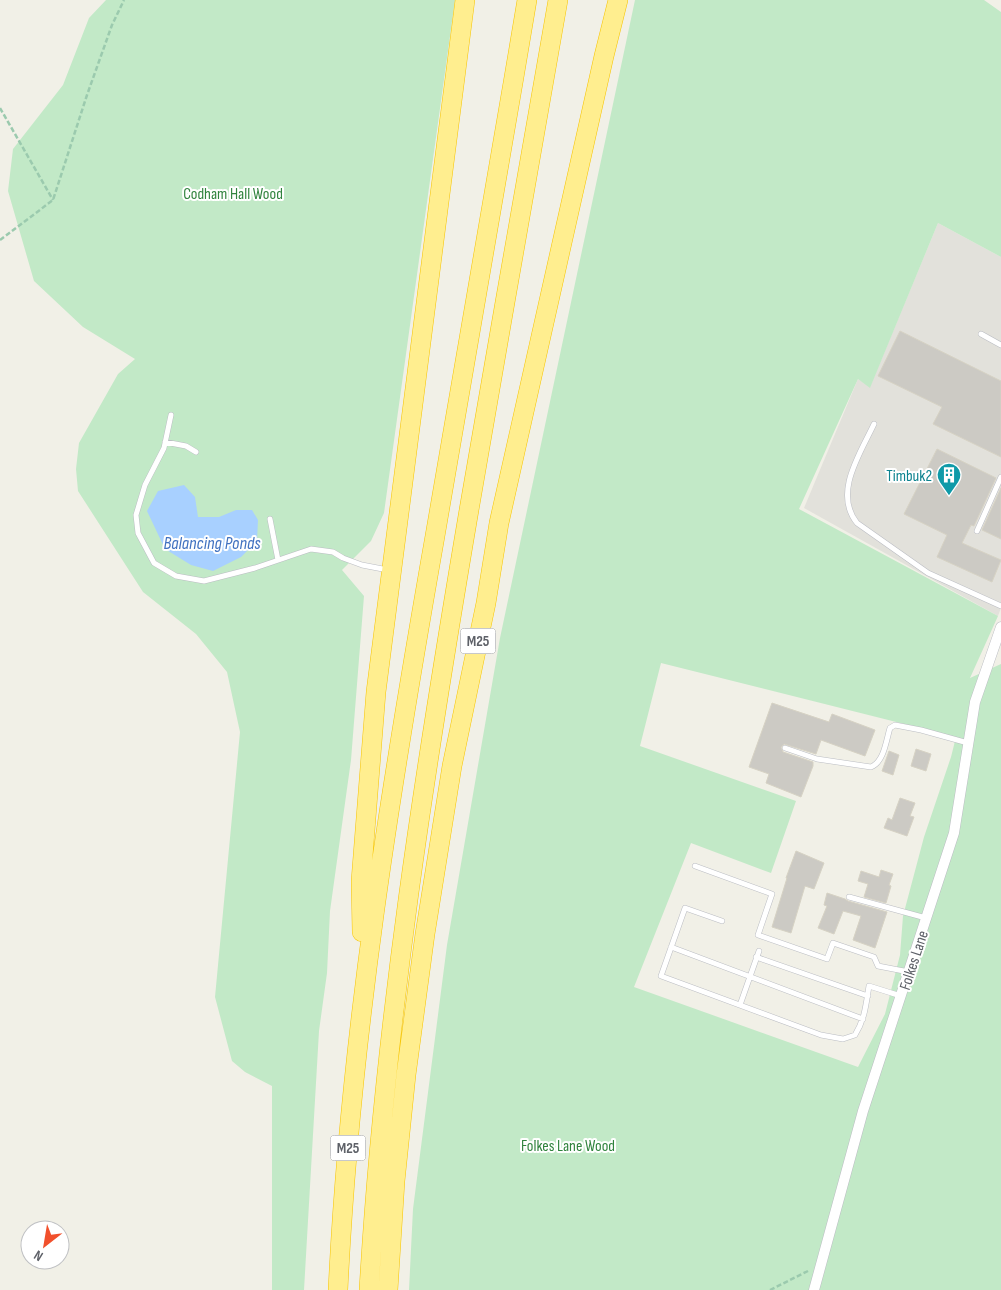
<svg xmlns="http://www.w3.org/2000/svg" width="1001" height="1290" viewBox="0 0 1001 1290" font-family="'Sofia Sans Condensed',sans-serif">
<rect width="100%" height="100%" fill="#f1f0e7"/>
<!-- industrial -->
<path fill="#e2e1db" d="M938,223L1001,257V608L998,616L804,508L858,379L870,387Z"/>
<!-- green -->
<path fill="#c2e9c7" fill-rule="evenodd" d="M106,0H455L384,513L371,541L342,570L364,596L351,760L330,911L327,973L319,1031L304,1290H272V1086L245,1072L232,1061L215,997L240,732L227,672L196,634L143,592L78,491L76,469L79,443L118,374L135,359L83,327L34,281L8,191L13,149L63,85L89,18Z
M635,0H984L1001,12V257L938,223L870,388L858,379L799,509L998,616L970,678L1001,664V1290H409L413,1209L447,945L500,638ZM661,663L956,737L951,757L924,837L903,916L900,955L885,1014L858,1067L634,987L691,843L771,873L796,801L640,746Z"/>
<!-- water -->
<path fill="#a8d0ff" d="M184,485L195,497L198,517H219L236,510H252L258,520L257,541L241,557L213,571L191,565L165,549L147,511L158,491Z"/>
<!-- building -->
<path fill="#cccac4" stroke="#d6d2c4" d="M900,331L1001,381V457L933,424L942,407L878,376Z
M937,449L996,478L974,526L971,525L962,543L1001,560L992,582L937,557L947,535L904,514Z
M1001,488V539L982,530Z
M772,703L829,722L832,714L875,730L865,756L821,740L816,754L784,744L781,747L783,752L813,762V766L801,797L766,783L769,774L749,767Z
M916,749L931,754L926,771L911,766Z
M889,751L899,755L893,775L882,771Z
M900,798L915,803L910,816L914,817L907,836L884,828L888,818L892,820Z
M796,851L824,863L814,889L805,886L791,933L772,927L787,878H786Z
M881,870L893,874L889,885L891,886L886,903L864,897L868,884L858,881L861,871L879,877Z
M827,893L845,899L848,901L887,912L875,948L853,940L861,916L843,911L834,934L818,928L827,906L824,905Z"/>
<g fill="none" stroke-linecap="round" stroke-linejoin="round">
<defs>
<path id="lane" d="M981,334L1001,345
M171,415L164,448L145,485L136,515L138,533L154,563L176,576L204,581L255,568L311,549L333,552L343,558L362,565L388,570
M874,424C860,454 833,493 857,523L928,573L1001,606
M165,442L186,446L196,452
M270,519L278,560
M977,531L1001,477
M785,748L817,759L871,767C884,762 886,741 890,728L895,725L921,730L968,743
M695,866L772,894L758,935L827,959L833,943L874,957L878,966L909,972
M849,897L926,918
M722,921L685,908L661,976L821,1035L843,1039L855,1035C865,1019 866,1004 869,986L901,996
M671,947L863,1019
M756,957L868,996
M740,1005L759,951"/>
<path id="street" d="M814,1290L863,1111L954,833L975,702L1001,627"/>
<path id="highway" d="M362,932L361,881L376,692L465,0
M338,1290C350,1036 391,786 435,536C466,358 497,179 527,0
M369,1290C384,1028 425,769 469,510C499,340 527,170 558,0
M388,1290L395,1181L406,1075L425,934L452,766L486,603L499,523L604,56L618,0"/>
</defs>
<!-- lane casing -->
<use href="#lane" stroke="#bbbdc3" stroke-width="6"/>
<!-- street casing -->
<use href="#street" stroke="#bbbdc3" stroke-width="11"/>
<!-- highway casing -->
<use href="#highway" stroke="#f7c400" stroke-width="20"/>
<!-- path -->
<path stroke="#9bcaae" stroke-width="2.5" stroke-dasharray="5 2.5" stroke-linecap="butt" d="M0,108L53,200
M0,240L53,200L87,95L112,25L124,0
M770,1290L808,1271"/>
<!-- lane -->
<use href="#lane" stroke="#fff" stroke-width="5"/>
<!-- street -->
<use href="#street" stroke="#fff" stroke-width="10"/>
<!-- highway -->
<use href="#highway" stroke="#ffee8f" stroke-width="19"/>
</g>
<!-- icons -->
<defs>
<symbol id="building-pin" viewBox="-11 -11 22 30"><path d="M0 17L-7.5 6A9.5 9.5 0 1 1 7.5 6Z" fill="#0f9aa8" stroke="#fff"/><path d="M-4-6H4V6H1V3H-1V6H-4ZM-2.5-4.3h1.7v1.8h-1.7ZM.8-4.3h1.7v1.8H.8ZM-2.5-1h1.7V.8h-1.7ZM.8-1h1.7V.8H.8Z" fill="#fff"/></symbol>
</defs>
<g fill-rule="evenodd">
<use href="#building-pin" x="935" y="461" width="28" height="38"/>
</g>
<g text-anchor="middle" stroke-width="4" stroke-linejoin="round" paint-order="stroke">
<!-- shield labels -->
<g fill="#fff" stroke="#8e9095" stroke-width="1">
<rect x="460.5" y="628.5" width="35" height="25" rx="4"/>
<rect x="330.5" y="1135.5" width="35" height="25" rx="4"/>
</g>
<g font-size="15" font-weight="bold" fill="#5e6168">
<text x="478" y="646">M25</text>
<text x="348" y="1153">M25</text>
</g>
<!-- park labels -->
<g font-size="16" fill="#30833d" stroke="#fff">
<text x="233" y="199">Codham Hall Wood</text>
<text x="568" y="1151">Folkes Lane Wood</text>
</g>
<!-- culture labels -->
<g font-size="16" fill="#0d838f" stroke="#fff" text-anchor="end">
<text x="932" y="481">Timbuk2</text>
</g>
<!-- street labels -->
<g font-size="16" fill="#5e6168" stroke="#fff">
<text transform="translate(913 960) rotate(-72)" y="6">Folkes Lane</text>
</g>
<!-- water labels -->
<g font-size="18" font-style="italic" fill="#4172c0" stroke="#fff">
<text x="212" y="549">Balancing Ponds</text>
</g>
</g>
<!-- north arrow -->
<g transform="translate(45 1245) rotate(211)"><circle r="24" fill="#ffffff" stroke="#bfc0c3"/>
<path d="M0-4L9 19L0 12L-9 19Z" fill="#f1502c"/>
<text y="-8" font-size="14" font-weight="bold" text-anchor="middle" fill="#5e6168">N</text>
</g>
</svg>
